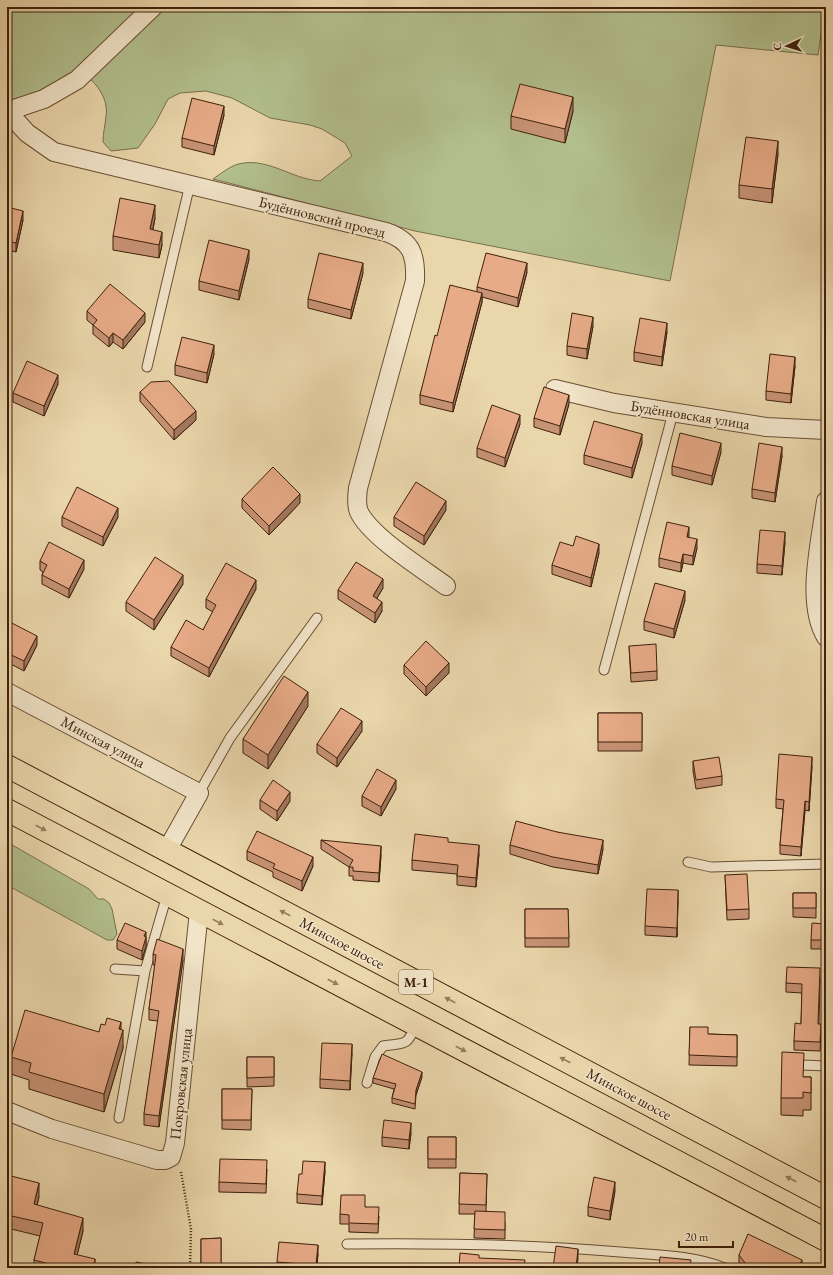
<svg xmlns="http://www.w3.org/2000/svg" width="833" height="1275" viewBox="0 0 833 1275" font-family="'EB Garamond',serif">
<rect width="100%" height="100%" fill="#ead6ab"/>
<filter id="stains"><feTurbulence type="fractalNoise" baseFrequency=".005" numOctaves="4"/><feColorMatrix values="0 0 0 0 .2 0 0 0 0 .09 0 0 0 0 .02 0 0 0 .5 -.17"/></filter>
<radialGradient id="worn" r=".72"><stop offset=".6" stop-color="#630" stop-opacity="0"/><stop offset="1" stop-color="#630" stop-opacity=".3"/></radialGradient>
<!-- green -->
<path fill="#b2bf8d" stroke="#78704c" d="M7,7H825L818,55L716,45L670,281L415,231L213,179C220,174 228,168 235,165C266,155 290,179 320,181L352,156L345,143L322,129L310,125L270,118L232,98L206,91L180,93L168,99L155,124L138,148L111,151L103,142C103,133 105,126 106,117C109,97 95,81 80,71C67,73 65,76 55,83C40,93 24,99 7,100Z
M7,842L89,889L98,899H104L109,903L112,909L117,934L113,940H107L7,885Z"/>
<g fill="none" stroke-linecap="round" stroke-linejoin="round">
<defs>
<path id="service" d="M147,367L190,184
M604,670L673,413
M199,793L230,738L317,618
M688,862L711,867L826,864
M115,969L145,971
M803,1065L826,1066
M367,1083L375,1057L383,1046C405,1042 406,1048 416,1025
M119,1118L145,971L167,895
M347,1244C438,1243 530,1244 620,1252C656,1255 692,1255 725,1268"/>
<path id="minor" d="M7,111L27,133L54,152L386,232C412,241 416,255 415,281L358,488C357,496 356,505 359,512C371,537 423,569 446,586
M8,111L44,99L77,80L153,7
M555,389L614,403L766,427L826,430
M826,501C821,540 805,602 826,637
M7,692L199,793L167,850
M7,1111L52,1129L157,1160H165L171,1157L175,1143L199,911"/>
<path id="trunk" d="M7,766L826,1198
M7,810L826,1240"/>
</defs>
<!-- service casing -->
<use href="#service" stroke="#6a4e34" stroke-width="11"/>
<!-- minor casing -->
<use href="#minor" stroke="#6a4e34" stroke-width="20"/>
<!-- trunk casing -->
<use href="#trunk" stroke="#3f210c" stroke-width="24"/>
<!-- path -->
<path stroke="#3f210c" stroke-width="2.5" stroke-dasharray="1 2" stroke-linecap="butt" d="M181,1172L191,1229L190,1268"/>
<!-- service -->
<use href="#service" stroke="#f1e4c8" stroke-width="9"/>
<!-- minor -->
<use href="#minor" stroke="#f1e4c8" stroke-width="18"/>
<!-- trunk -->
<use href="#trunk" stroke="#ead6ab" stroke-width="22"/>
</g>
<!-- wall -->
<path fill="#c79375" stroke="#3f210c" d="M573,111L565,143L511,129V116Z
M224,115L214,155L182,147V138Z
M778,154L772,203L739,198V185Z
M7,207L23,220L16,252L7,250Z
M155,218L153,230L162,245L159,258L113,250V236Z
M249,259L239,300L199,290V281Z
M527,272L518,307L482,297V302L453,412L420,404V395L437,336L477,292V287Z
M363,273L351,319L308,308V299Z
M87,311L145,322L123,349L113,342L109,347L93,334V325L87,320Z
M593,326L587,359L567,355V346Z
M667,332L662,366L634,361V352Z
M214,354L207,383L175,375V365Z
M795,366L791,403L766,400V391Z
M58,384L44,416L13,402V393Z
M140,392L196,420L174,440L140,401Z
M569,404L560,435L534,427V418Z
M520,424L505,467L477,457V448Z
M642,443L632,478L584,464V455Z
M721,452L712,485L672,475V466Z
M782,456L775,502L752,498V489Z
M242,499L300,503L269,535L242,508Z
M446,510L424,545L394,526V517Z
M62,517H118L103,546L62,526Z
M689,537L697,548L693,565L683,563L681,572L659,567V558Z
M785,542L782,575L757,573V564Z
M573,546L599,553L591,587L552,574V565Z
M40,561L84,569L69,598L42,584V575L43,572L40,570Z
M183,584L154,630L126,611V602Z
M383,588L377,598L382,611L375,623L338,599V590Z
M256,589L209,677L171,656V647L203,630L213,612L206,608V599Z
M685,600L674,638L644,630V621Z
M7,623L37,645L24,671L7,662Z
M629,646L657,671V680L631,682Z
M404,665L449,673L426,696L404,674Z
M308,706L268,769L243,753V739Z
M598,713H642V751H598Z
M362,731L337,767L317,753V744Z
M693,761L722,776V785L696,789L693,771Z
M812,766L809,811L805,810L801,856L780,854V845L783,809L776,808V799Z
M396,789L381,816L362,806V796Z
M260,800L290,801L277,821L260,809Z
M557,832L603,849L598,874L553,867L510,854V845Z
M321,840L381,855L379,882L353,880V876H349V867L321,849Z
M247,851L313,866L302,891L273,877V872L247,860Z
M479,854L476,887L457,885V874L412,870V860Z
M725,875L749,909V919L727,920Z
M793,893H816V918L793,917Z
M678,900L677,937L645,935V926Z
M525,909H568L569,947H525Z
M826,924L825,949H811V940Z
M146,937V946L142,960L117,949V940Z
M153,954L183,960L159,1127L144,1125V1114L158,1021L149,1020V1009L155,965H153Z
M820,977L819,1024L821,1033L820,1051L794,1050V1041L801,1024L802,993L786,992V983Z
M690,1027L708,1034L737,1035V1066L689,1065Z
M121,1030L123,1048L104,1112L29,1089V1080L11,1074V1057L99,1032Z
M352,1053L350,1090L320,1088V1079Z
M247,1057H274V1086L247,1087Z
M422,1077L416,1095L415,1109L392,1103V1098L394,1089L373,1083V1078Z
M804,1077H811V1110H803V1116L781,1115V1098Z
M222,1089H252L251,1130L222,1129Z
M411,1133L409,1149L382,1146V1137Z
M428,1137H456V1168H428Z
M267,1169L266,1193L219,1192V1182Z
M325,1171L322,1205L297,1203V1194L302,1174Z
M460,1173L487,1174L486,1212L505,1222V1239L474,1238L475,1214H459Z
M7,1175L39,1197L37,1205L83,1231L77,1255L95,1268H34V1260L40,1236L7,1228Z
M615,1191L610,1220L588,1216V1207Z
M365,1207L379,1216L378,1233L349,1232V1224H340V1214Z
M221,1238V1268H201V1239Z
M318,1254L317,1268H277V1262Z
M739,1255L802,1268H739Z"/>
<!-- shaded-wall -->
<path fill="#a2785f" stroke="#3f210c" d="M573,97V111L565,143V129Z
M224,106V115L214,155V146Z
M778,141V154L772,203V189Z
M155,205V218L150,243V229Z
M23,211V220L16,252V243Z
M162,232V245L159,258V245Z
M249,250V259L239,300V291Z
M363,263V273L351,319V310Z
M527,263V272L518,307V298Z
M482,293V302L453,412V403Z
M145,313V322L123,349V340Z
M593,317V326L587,359V349Z
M667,323V332L662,366V357Z
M113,333V342L109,347V338Z
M214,345V354L207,383V373Z
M795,357V366L791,403V394Z
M58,375V384L44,416V406Z
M569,395V404L560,435V426Z
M196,411V420L174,440V430Z
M520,415V424L505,467V458Z
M642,434V443L632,478V468Z
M721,443V452L712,485V476Z
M782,447V456L775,502V493Z
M300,494V503L269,535V526Z
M446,501V510L424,545V536Z
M118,508V517L103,546V537Z
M689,527V536L687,546V537Z
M785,532V542L782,575V566Z
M697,539V548L693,565V556Z
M599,544V553L591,587V578Z
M683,554V563L681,572V563Z
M84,560V569L69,598V589Z
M183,575V584L154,630V620Z
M383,579V588L373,605V596Z
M256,580V589L209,677V668Z
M685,591V600L674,638V629Z
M382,602V611L375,623V613Z
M37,636V645L24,671V661Z
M449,663V673L426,696V687Z
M308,692V706L268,769V755Z
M362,721V731L337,767V758Z
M812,757V766L809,811V802Z
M396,780V789L381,816V807Z
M290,792V801L277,821V811Z
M805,801V810L801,856V847Z
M603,840V849L598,874V865Z
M479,845V854L476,887V878Z
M381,846V855L379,882V873Z
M313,857V866L302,891V881Z
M678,890V900L677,937V928Z
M146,932V946L142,960V951L144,936Z
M183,949V960L159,1127V1116Z
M121,1022V1036L123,1030V1048L104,1112V1094L119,1029Z
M352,1044V1053L350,1090V1081Z
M422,1072V1077L416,1095V1090Z
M411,1123V1133L409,1149V1140Z
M325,1162V1171L322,1205V1196Z
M615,1182V1191L610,1220V1211Z
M39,1183V1197L34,1218V1204Z
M83,1218V1231L74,1268V1254Z
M318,1245V1254L316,1268V1265Z
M578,1249V1259L577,1268H576Z
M95,1259V1268H93Z
M802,1260V1268H799V1267Z"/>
<!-- building -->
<path fill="#e7ab88" stroke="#3f210c" d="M520,84L573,97L565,129L511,116Z
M192,98L224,106L214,146L182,138Z
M746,137L778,141L772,189L739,185Z
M120,198L155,205L150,229L162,232L159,245L113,236Z
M7,207L23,211L16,243L7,241Z
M209,240L249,250L239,291L199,281Z
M319,253L363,263L351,310L308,299Z
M486,253L527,263L518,298L477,287Z
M110,284L145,313L123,340L113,333L109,338L93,325L97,320L87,311Z
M450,285L482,293L453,403L420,395L435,335L437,336Z
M572,313L593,317L587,349L567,346Z
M640,318L667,323L662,357L634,352Z
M182,337L214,345L207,373L175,365Z
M770,354L795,357L791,394L766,391Z
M27,361L58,375L44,406L13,393Z
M169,381L196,411L174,430L140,392L151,382Z
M544,387L569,395L560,426L534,418Z
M492,405L520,415L505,458L477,448Z
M594,421L642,434L632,468L584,455Z
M680,433L721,443L712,476L672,466Z
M759,443L782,447L775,493L752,489Z
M273,467L300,494L269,526L242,499Z
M416,482L446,501L424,536L394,517Z
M77,487L118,508L103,537L62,517Z
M667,522L689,527L687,537L697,539L693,556L683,554L681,563L659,558Z
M760,530L785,532L782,566L757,564Z
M576,536L599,544L591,578L552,565L560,542L573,546Z
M49,542L84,560L69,589L42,575L47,565L40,561Z
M155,557L183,575L154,620L126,602Z
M356,562L383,579L373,596L382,602L375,613L338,590Z
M226,563L256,580L209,668L171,647L186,620L203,630L216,605L206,599Z
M655,583L685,591L674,629L644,621Z
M8,621L37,636L24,661L7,653V623Z
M426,641L449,663L426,687L404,665Z
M656,644L657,671L631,673L629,646Z
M284,676L308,692L268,755L243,739Z
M341,708L362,721L337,758L317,744Z
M598,713H642V742H598Z
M779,754L812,757L809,802L805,801L801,847L780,845L784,800L776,799Z
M719,757L722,776L696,780L693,761Z
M377,769L396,780L381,807L362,796Z
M273,780L290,792L277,811L260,800Z
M516,821L557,832L603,840L598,865L553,857L510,845Z
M257,831L313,857L302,881L273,868L275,864L247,851Z
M415,834L448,838V842L479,845L476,878L457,876L458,865L412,860Z
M321,840L381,846L379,873L353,871V867H349L353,860Z
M747,874L749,909L727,910L725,875Z
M647,889L678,890L677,928L645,926Z
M793,893H816V908H793Z
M525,909H568L569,938H525Z
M125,923L146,932L144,936L146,937L142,951L117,940Z
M812,923L826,924L825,940H811Z
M157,939L183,949L159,1116L144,1114L159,1011L149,1009L156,955L153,954Z
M787,967L820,968L818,1024H821L820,1042L794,1041L795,1023L801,1024L802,984L786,983Z
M25,1010L99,1032L101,1024L105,1025L107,1018L121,1022L119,1029L123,1030L104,1094L29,1072L31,1063L11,1057Z
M690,1027H708V1034L737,1035V1057L689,1055Z
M322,1043L352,1044L350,1081L320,1079Z
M782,1052L804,1053L803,1077H811V1093L803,1092V1098H781Z
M382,1054L422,1072L416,1090L415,1104L392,1098L396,1084L373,1078Z
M247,1057H274V1077L247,1078Z
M222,1089H252L251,1120H222Z
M384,1120L411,1123L409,1140L382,1137Z
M428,1137H456V1159H428Z
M220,1159L267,1160L266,1184L219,1182Z
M303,1161L325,1162L322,1196L297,1194L299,1174H302Z
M460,1173L487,1174L486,1205L459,1204Z
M7,1175L39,1183L34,1204L83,1218L74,1254L95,1259L93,1268H65L34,1260L43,1223L7,1215Z
M594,1177L615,1182L610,1211L588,1207Z
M341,1195H365V1207H379L378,1224L349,1223V1215L340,1214Z
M475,1211L505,1212V1230L474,1229Z
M748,1234L802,1260L799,1267L801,1268H749L739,1255Z
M221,1238V1265H201V1239Z
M279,1242L318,1245L316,1265L277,1262Z
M556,1246L578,1249L576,1268H553Z
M460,1253L479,1255V1258L525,1260L524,1268H459Z
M660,1257L691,1260L690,1268H659Z
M136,1262L157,1266V1268H135Z"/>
<!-- one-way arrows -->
<defs><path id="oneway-solid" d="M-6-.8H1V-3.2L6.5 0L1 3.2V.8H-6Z"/></defs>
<g fill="#947c5c">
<use href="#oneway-solid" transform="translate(41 828) rotate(28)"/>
<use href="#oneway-solid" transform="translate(285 913) rotate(-152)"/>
<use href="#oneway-solid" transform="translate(218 922) rotate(28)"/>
<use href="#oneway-solid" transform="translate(333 982) rotate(28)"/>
<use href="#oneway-solid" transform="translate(450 1000) rotate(-152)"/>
<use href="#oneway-solid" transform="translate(461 1049) rotate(28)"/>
<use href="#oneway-solid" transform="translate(565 1060) rotate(-152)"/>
<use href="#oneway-solid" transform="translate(791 1179) rotate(-152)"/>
</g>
<g text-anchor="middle" stroke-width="3" stroke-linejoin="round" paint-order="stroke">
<!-- shield labels -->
<rect fill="#f1e4c8" stroke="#745c44" stroke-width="1" x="399" y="970" width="34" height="24" rx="3"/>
<g font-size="14" font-weight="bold" fill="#3f210c">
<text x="416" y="987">М-1</text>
</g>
<!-- street labels -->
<g font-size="15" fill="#3f210c" stroke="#f1e4c8">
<text transform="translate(322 217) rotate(14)" y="5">Будённовский проезд</text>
<text transform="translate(690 415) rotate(9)" y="5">Будённовская улица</text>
<text transform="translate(103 742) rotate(28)" y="5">Минская улица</text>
<text transform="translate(342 943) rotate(28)" y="5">Минское шоссе</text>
<text transform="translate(181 1084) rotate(-84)" y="5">Покровская улица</text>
<text transform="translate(629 1094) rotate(28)" y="5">Минское шоссе</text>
</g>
</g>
<!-- margin -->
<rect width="833" height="1275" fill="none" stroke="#ead6ab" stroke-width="24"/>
<rect x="8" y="8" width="817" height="1259" fill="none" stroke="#3f210c" stroke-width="2"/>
<rect x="12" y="12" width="809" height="1251" fill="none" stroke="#3f210c"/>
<!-- north arrow -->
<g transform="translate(787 46) rotate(266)" stroke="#f1e4c8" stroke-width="3" paint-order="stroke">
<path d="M0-3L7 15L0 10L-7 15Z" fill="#3f210c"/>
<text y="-6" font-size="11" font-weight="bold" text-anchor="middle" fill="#3f210c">С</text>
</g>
<!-- scale -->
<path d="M679 1241v6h54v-6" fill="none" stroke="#3f210c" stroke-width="2"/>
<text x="685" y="1241" font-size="12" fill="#3f210c" stroke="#f1e4c8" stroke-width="3" paint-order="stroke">20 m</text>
<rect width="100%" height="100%" filter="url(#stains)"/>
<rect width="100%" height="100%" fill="url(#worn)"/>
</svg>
